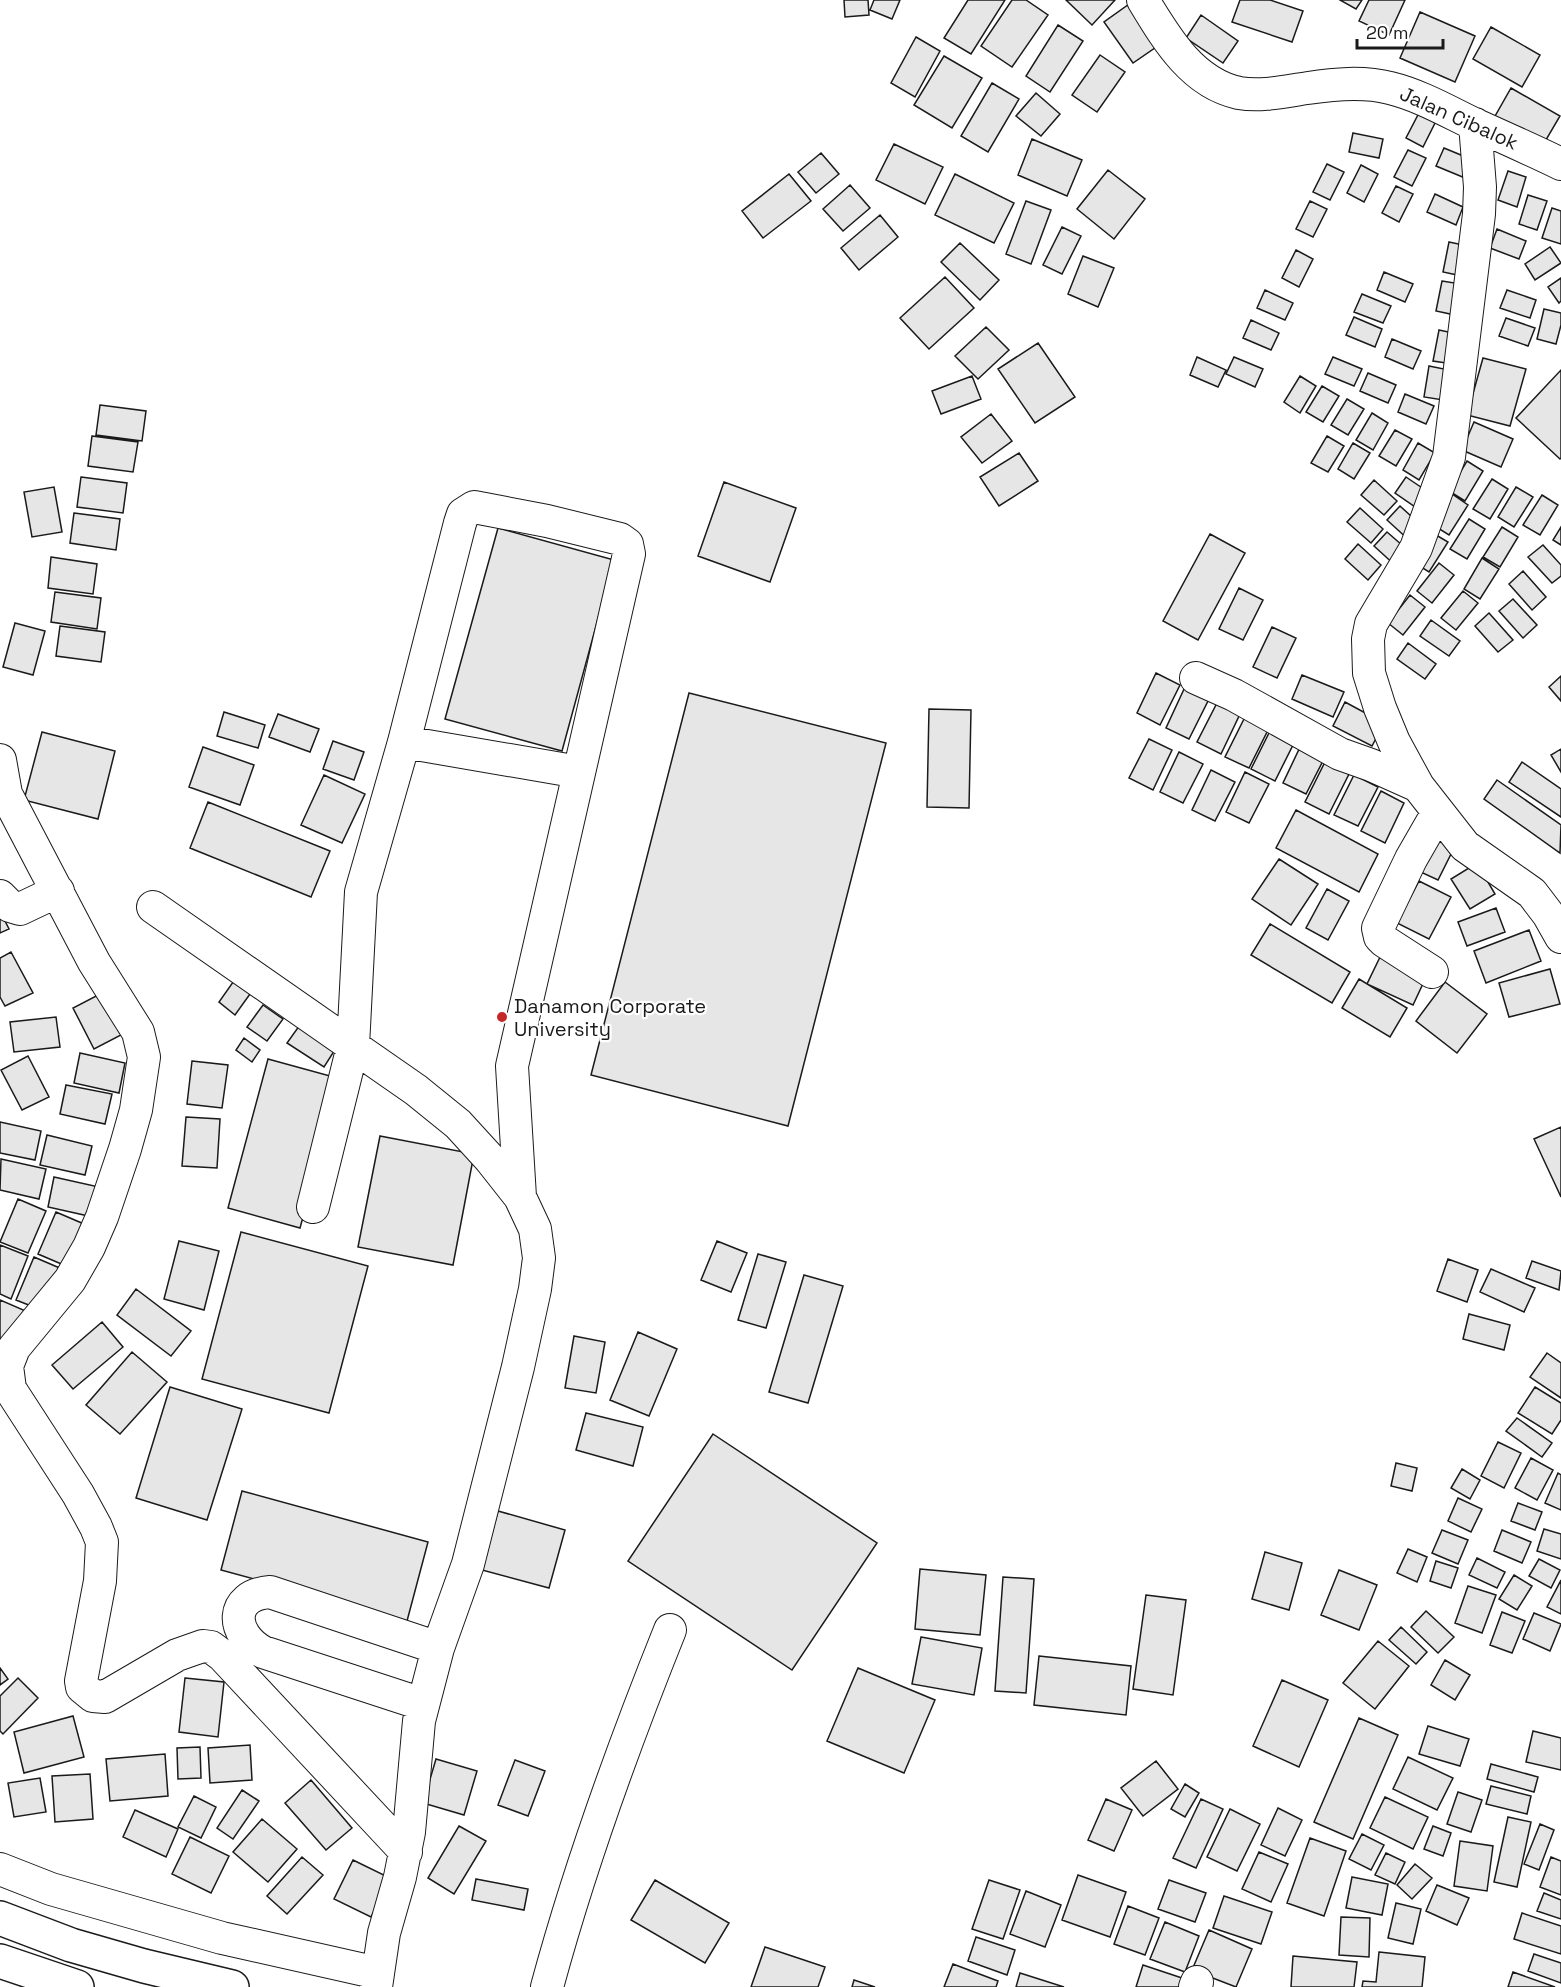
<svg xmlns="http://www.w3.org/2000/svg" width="1561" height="1987" viewBox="0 0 1561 1987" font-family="'Space Grotesk',sans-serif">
<rect width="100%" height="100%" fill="#fff"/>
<!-- building -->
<path fill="#e6e6e6" stroke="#1a1a1a" stroke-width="1.5" d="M844,0H868L869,15L845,17Z
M874,0H900L892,19L870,10Z
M968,0H1005L971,54L944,38Z
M1012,0H1026L1048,15L1012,67L981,46Z
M1066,0H1115L1092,25Z
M1240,0H1270L1303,11L1292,42L1232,22Z
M1340,0H1362L1356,9Z
M1369,0H1405L1389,35L1359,21Z
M1132,2L1162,43L1133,63L1104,22Z
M1420,12L1475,36L1455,82L1400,58Z
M1201,15L1238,41L1223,63L1186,38Z
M1058,25L1083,41L1050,92L1026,76Z
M1491,27L1540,55L1522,87L1473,59Z
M916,37L940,51L915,97L891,83Z
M1100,55L1125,72L1097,112L1072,95Z
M944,56L982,78L952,128L914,105Z
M992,83L1019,99L988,152L961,136Z
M1511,88L1560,116L1543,145L1494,118Z
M1036,93L1060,114L1041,136L1016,116Z
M1420,111L1437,119L1423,147L1406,138Z
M1353,133L1383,139L1379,158L1349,152Z
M1032,139L1082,160L1067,196L1018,175Z
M894,144L943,167L925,204L876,180Z
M1444,148L1473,160L1465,178L1436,166Z
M1408,150L1426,158L1412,186L1394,177Z
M821,153L839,174L816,193L798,172Z
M1327,164L1344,172L1330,200L1313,192Z
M1361,165L1378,174L1364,202L1347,193Z
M1108,170L1145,199L1114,239L1077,209Z
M1508,171L1526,177L1517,207L1498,200Z
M789,174L811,201L763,238L742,211Z
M955,174L1014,203L994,243L935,215Z
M850,185L870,208L843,231L823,209Z
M1396,186L1413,194L1399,222L1382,213Z
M1435,194L1463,207L1456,225L1427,212Z
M1528,195L1547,201L1537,230L1519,224Z
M1026,201L1051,210L1031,264L1006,254Z
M1310,201L1327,209L1313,237L1296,229Z
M1552,208L1561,211V244L1542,238Z
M880,215L898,237L859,270L841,248Z
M1062,227L1081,236L1062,274L1043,265Z
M1497,229L1526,241L1519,259L1490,248Z
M1449,242L1468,246L1462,276L1443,272Z
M960,243L999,280L980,300L941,262Z
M1550,247L1561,263L1535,280L1525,264Z
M1296,250L1313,259L1299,287L1282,278Z
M1083,256L1114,268L1098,307L1068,294Z
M1384,272L1413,284L1405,302L1377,290Z
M945,277L974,308L929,349L900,318Z
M1561,278V301L1559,303L1548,287Z
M1442,281L1461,284L1455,315L1436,311Z
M1265,290L1293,303L1285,320L1257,308Z
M1507,290L1536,300L1530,318L1500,308Z
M1362,294L1391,306L1383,323L1354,312Z
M1544,309L1561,313V325L1556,344L1537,339Z
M1354,317L1382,329L1375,347L1346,335Z
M1506,318L1535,328L1528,346L1499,336Z
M1251,320L1279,333L1271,350L1243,338Z
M986,327L1009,350L978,379L955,356Z
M1439,330L1458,334L1453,364L1433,361Z
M1392,339L1421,351L1413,369L1385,357Z
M1038,343L1075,397L1035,423L998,369Z
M1197,357L1226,370L1218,387L1190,375Z
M1234,357L1263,369L1255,387L1226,374Z
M1333,357L1362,369L1354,386L1325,374Z
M1483,358L1526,369L1510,426L1467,415Z
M1429,366L1449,370L1443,400L1424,397Z
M1561,370V458L1560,459L1516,418Z
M1368,373L1396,385L1388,403L1360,391Z
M972,376L981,399L941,414L932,391Z
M1300,376L1316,386L1300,413L1284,402Z
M1322,386L1339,396L1323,422L1306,412Z
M1405,394L1434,406L1426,424L1398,412Z
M1347,399L1364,409L1348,435L1331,425Z
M100,405L146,411L142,441L96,435Z
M1372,413L1388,423L1373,450L1356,440Z
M991,414L1012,441L982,463L961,437Z
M1474,422L1513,439L1501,467L1462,450Z
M1395,430L1412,439L1396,466L1379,456Z
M92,436L138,442L133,472L88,466Z
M1327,436L1344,446L1328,472L1311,463Z
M1353,443L1370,453L1354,479L1338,469Z
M1418,443L1435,453L1419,480L1403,470Z
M1019,453L1038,481L999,506L980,477Z
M1467,461L1483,471L1465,501L1449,491Z
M81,477L127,483L123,513L77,507Z
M1406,477L1431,494L1421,511L1395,493Z
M1492,479L1508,489L1490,519L1473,509Z
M1374,480L1397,501L1384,515L1361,495Z
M724,482L796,508L770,582L698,556Z
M54,487L62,532L32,537L24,492Z
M1516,487L1533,497L1514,527L1498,517Z
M1452,494L1468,505L1449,535L1433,525Z
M1542,495L1558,505L1540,535L1523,525Z
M1400,506L1423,527L1410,541L1387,520Z
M1360,508L1383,529L1371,543L1347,522Z
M74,513L120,519L116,550L70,543Z
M1469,519L1485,529L1467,559L1450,549Z
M1502,527L1518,537L1500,567L1483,557Z
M1561,527V545L1553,540Z
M498,528L614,560L562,751L445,719Z
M1387,532L1410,552L1397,567L1374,546Z
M1431,532L1448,542L1429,572L1413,562Z
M1210,534L1245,553L1198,640L1163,621Z
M1358,544L1381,565L1368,580L1345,559Z
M1543,545L1561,565V576L1552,583L1528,557Z
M51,557L97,564L93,594L48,588Z
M1482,558L1499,569L1480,599L1464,589Z
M1439,563L1454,575L1432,603L1417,591Z
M1523,571L1546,597L1532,610L1509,584Z
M1239,588L1263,600L1243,640L1219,629Z
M1463,591L1478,603L1456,630L1441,618Z
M55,592L101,598L97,629L51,622Z
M1410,595L1425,607L1403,635L1388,623Z
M1513,599L1537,625L1523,638L1499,611Z
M1489,613L1513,640L1498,652L1475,626Z
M1431,620L1460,641L1449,656L1420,636Z
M15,623L45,631L33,675L3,667Z
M60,626L105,632L101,662L56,656Z
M1272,627L1296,638L1277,678L1253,667Z
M1408,643L1436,664L1425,679L1397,659Z
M1156,673L1180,685L1160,725L1137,713Z
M1302,675L1344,692L1333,717L1292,699Z
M1561,676V701L1549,687Z
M1185,687L1209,699L1189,739L1166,728Z
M689,693L886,743L788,1126L591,1075Z
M1345,702L1384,723L1372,746L1333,726Z
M1217,703L1240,714L1221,754L1197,742Z
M929,709L971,710L969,808L927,807Z
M224,712L265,725L258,748L217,736Z
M278,714L319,729L310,752L269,737Z
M1245,717L1269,728L1249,768L1225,757Z
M1271,729L1295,741L1275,781L1251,769Z
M42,732L115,751L98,819L24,800Z
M1149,739L1172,750L1153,790L1129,778Z
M333,741L364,752L354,780L323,769Z
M1302,743L1326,755L1306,794L1283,783Z
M203,747L254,765L240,805L189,787Z
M1561,749V772L1551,755Z
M1179,752L1203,764L1183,803L1160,792Z
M1325,762L1349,774L1329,814L1305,802Z
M1522,762L1561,789V817L1509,782Z
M1211,770L1235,782L1215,821L1192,810Z
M1245,772L1269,784L1249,823L1226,812Z
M324,775L365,794L342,843L301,825Z
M1354,775L1378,787L1358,826L1334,815Z
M1497,780L1561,825L1560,853L1484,799Z
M1381,791L1404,803L1385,843L1361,831Z
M208,802L330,851L311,897L190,848Z
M1296,810L1378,854L1359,892L1276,848Z
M1434,829L1458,840L1438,880L1414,869Z
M1279,859L1318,884L1291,925L1252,899Z
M1477,863L1495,894L1470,909L1451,879Z
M1419,881L1451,897L1429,939L1397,923Z
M1327,889L1349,901L1328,940L1306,928Z
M1496,908L1505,932L1467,946L1458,922Z
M0,911L9,929L0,933Z
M1270,924L1350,972L1332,1003L1251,955Z
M1529,930L1541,961L1486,983L1474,951Z
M11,952L33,993L5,1006L0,997V958Z
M1382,953L1427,975L1413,1005L1367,984Z
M1550,969L1560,1004L1509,1017L1499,983Z
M238,975L255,987L235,1015L219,1002Z
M1359,979L1407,1008L1390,1037L1342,1008Z
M1445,982L1487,1014L1457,1053L1416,1021Z
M100,994L121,1035L94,1049L73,1008Z
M263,1005L283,1019L267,1041L247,1027Z
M56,1017L60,1047L14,1052L10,1022Z
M302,1022L338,1045L324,1067L287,1043Z
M244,1038L260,1050L252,1062L236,1050Z
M80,1053L125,1063L119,1093L74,1083Z
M28,1056L49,1097L22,1110L1,1070Z
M268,1059L341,1079L300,1228L228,1208Z
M192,1061L228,1065L222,1108L187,1104Z
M66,1085L112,1094L105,1124L60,1114Z
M186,1117L220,1119L217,1168L182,1166Z
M0,1122L41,1131L35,1160L0,1153Z
M1561,1127V1197L1534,1139Z
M47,1135L92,1146L85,1175L40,1165Z
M380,1136L474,1154L453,1265L358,1247Z
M1,1159L46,1169L39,1199L0,1190Z
M54,1177L99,1187L93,1217L48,1207Z
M18,1199L46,1211L28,1253L0,1242Z
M56,1212L84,1224L66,1266L38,1254Z
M241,1232L368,1266L329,1413L202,1379Z
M179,1241L219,1251L204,1310L164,1299Z
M717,1241L747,1253L731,1292L701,1280Z
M0,1245L28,1256L11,1299L0,1294Z
M758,1254L786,1262L766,1328L738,1320Z
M34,1257L62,1269L44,1311L16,1300Z
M1448,1259L1478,1270L1467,1302L1437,1291Z
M1532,1261L1561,1271L1559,1290L1526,1278Z
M1491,1269L1535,1288L1524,1312L1480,1292Z
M804,1275L843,1286L808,1403L769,1392Z
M136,1289L191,1331L171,1356L117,1315Z
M0,1300L28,1312L0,1350Z
M1469,1314L1510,1325L1504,1350L1463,1339Z
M102,1322L123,1347L73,1389L52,1365Z
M638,1332L677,1349L649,1416L610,1400Z
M574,1336L605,1342L596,1393L565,1388Z
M132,1352L167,1382L120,1434L86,1405Z
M1547,1353L1561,1363V1398L1530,1377Z
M170,1387L242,1409L207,1520L136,1498Z
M1535,1387L1561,1403V1420L1552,1434L1518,1413Z
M586,1413L643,1427L633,1466L576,1450Z
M1517,1418L1552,1443L1542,1457L1506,1431Z
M713,1434L877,1543L792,1670L628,1561Z
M1498,1442L1521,1453L1504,1488L1481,1476Z
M1531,1458L1553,1470L1537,1500L1515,1488Z
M1396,1463L1417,1468L1412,1491L1391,1486Z
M1462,1469L1480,1480L1470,1499L1451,1488Z
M1558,1473L1561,1475V1510L1545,1503Z
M242,1491L428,1542L407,1621L221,1570Z
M1458,1498L1482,1509L1471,1532L1448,1521Z
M1518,1503L1542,1512L1535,1530L1511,1521Z
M498,1511L565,1530L549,1588L482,1570Z
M1544,1529L1561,1534V1559L1537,1551Z
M1442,1530L1468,1540L1458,1564L1432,1553Z
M1502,1530L1531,1542L1522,1563L1494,1551Z
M1408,1549L1427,1557L1417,1582L1397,1573Z
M1265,1552L1302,1563L1289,1610L1252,1599Z
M1477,1558L1505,1572L1497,1588L1469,1575Z
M1539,1559L1560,1570L1551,1588L1529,1576Z
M1436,1561L1458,1568L1451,1588L1430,1581Z
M920,1569L986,1575L980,1635L915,1629Z
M1339,1570L1377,1585L1359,1630L1321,1615Z
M1514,1575L1532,1586L1517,1610L1499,1599Z
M1003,1577L1034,1579L1026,1693L995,1691Z
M1561,1580V1614L1547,1607Z
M1468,1586L1496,1595L1482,1633L1455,1623Z
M1146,1595L1186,1600L1173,1695L1133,1689Z
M1426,1611L1454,1637L1438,1653L1411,1627Z
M1502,1612L1525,1621L1512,1653L1490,1645Z
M1534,1613L1561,1624L1550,1651L1523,1639Z
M1401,1627L1427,1652L1416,1664L1389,1640Z
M921,1637L982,1648L974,1695L912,1684Z
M1378,1641L1409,1666L1375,1709L1343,1683Z
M1039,1656L1131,1666L1126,1715L1034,1705Z
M1445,1660L1470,1675L1455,1700L1431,1685Z
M0,1668L8,1679L0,1685Z
M858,1668L935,1700L904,1773L827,1741Z
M18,1678L38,1698L3,1734L0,1731V1696Z
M185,1678L224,1682L218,1737L179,1732Z
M1282,1680L1328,1700L1299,1767L1253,1746Z
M73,1716L84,1757L24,1773L14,1732Z
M1359,1718L1398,1735L1353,1839L1314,1822Z
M1428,1726L1469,1739L1460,1766L1419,1754Z
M1533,1731L1561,1738V1770L1526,1762Z
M250,1745L252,1780L210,1783L208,1748Z
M200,1747L201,1778L178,1779L177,1748Z
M165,1754L168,1796L110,1801L106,1759Z
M1408,1757L1453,1778L1437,1810L1393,1789Z
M436,1759L477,1771L464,1815L423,1803Z
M515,1760L545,1771L528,1816L498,1805Z
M1156,1761L1178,1789L1143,1816L1121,1788Z
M1491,1764L1538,1777L1534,1792L1487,1779Z
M90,1774L93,1819L55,1822L52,1776Z
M40,1778L46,1812L14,1817L8,1783Z
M311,1780L352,1828L326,1850L285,1803Z
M1185,1784L1199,1793L1185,1817L1171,1809Z
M1491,1786L1531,1796L1527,1814L1486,1804Z
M242,1790L259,1801L233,1839L217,1828Z
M1458,1792L1482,1800L1471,1832L1447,1824Z
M194,1796L216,1807L201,1838L178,1827Z
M1385,1797L1428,1817L1413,1849L1370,1828Z
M1106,1799L1132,1810L1114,1851L1088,1840Z
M1201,1799L1223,1809L1196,1868L1173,1858Z
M1278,1808L1302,1820L1285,1856L1261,1845Z
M1230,1809L1260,1824L1237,1871L1207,1857Z
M135,1810L178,1829L166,1857L123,1837Z
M1508,1817L1531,1822L1517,1887L1494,1882Z
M262,1819L297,1849L268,1882L233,1852Z
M1540,1824L1554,1830L1539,1870L1524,1864Z
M459,1826L486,1841L454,1894L428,1878Z
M1433,1826L1451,1833L1443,1856L1424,1849Z
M1362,1834L1384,1845L1371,1870L1349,1859Z
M190,1837L229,1856L211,1893L172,1874Z
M1310,1838L1346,1851L1324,1916L1287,1903Z
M1460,1841L1493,1846L1487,1891L1454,1886Z
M1259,1852L1288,1864L1271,1902L1242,1889Z
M1386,1853L1405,1862L1395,1884L1375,1875Z
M302,1857L323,1875L287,1914L267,1896Z
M1551,1857L1561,1861V1895L1540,1887Z
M353,1860L390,1878L371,1917L334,1899Z
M1415,1864L1432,1878L1412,1899L1397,1885Z
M1078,1875L1126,1892L1110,1937L1062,1920Z
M1352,1877L1388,1884L1382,1915L1346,1908Z
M476,1879L528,1889L524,1910L472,1900Z
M655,1880L729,1923L705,1963L631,1920Z
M989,1880L1020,1890L1003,1939L972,1929Z
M1169,1880L1206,1893L1195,1922L1158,1909Z
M1437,1885L1469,1898L1457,1925L1426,1911Z
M1026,1891L1061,1905L1045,1947L1010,1934Z
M1544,1893L1561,1900V1919L1537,1911Z
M1224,1896L1272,1912L1261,1944L1213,1928Z
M1396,1903L1421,1909L1413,1944L1388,1938Z
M1128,1906L1159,1918L1145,1955L1114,1944Z
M1522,1913L1561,1926V1954L1514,1939Z
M1341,1917L1370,1918L1369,1957L1339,1955Z
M1165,1922L1199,1936L1185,1972L1150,1959Z
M1209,1930L1252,1949L1236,1987L1192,1970Z
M976,1937L1015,1950L1007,1975L968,1961Z
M765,1947L825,1967L818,1987H751Z
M1379,1952L1425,1957L1422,1987H1362L1363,1981L1376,1982Z
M1534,1954L1561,1963V1983L1528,1971Z
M1293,1956L1357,1962L1354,1987H1291Z
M953,1964L998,1981L996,1987H944Z
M1143,1965L1185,1979L1182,1987H1136Z
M1513,1972L1555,1987H1508Z
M1020,1973L1064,1987H1016Z
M854,1980L875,1987H852Z"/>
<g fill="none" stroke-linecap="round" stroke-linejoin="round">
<defs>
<path id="minor" d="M1143,0C1166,38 1192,83 1239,93C1262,97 1286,91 1308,88C1334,84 1363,81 1390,88C1419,95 1447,111 1474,124C1503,137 1532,150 1561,164
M1475,124L1480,187L1479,214L1449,457L1416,548L1371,624L1368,639L1369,673L1380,708L1394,742L1418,786L1465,846L1532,893L1548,914L1561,937
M1196,678L1234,695L1340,754L1371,765L1418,786
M404,742L579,772
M0,760L6,794L94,962L138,1032L144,1057L136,1110L125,1149L102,1217L89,1247L70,1280L14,1348L7,1366L10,1389L78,1494L96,1527L102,1542L100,1581L81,1681L82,1687L93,1696L105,1697L177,1655L194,1649L203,1646L211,1647L223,1656L406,1852
M0,896L10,906L20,909L58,891
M153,907L416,1090L458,1124L490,1159L520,1197L535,1229L539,1258L535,1289L518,1367L468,1564L438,1648L419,1721L409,1832L400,1877L384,1933L376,1987
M1432,972L1384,941L1380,937L1378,928L1411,859L1438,812
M313,1207L353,1046L361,892L404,742L460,523L463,514L474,507L547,521L620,539L627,544L629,554L512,1066L520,1197
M422,1704L263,1652C230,1634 229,1595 270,1592L438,1648
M0,1869L51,1889L222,1938L378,1973
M547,1987C580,1865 623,1747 670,1630
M1195,1987L1197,1982"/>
<path id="highway" d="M0,1918L71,1945L144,1966L232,1987
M0,1961L77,1987"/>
</defs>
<!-- minor casing -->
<use href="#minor" stroke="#1a1a1a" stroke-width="34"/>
<!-- highway casing -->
<use href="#highway" stroke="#1a1a1a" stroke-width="36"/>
<!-- minor -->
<use href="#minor" stroke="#fff" stroke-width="32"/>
<!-- highway -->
<use href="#highway" stroke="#fff" stroke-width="33"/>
</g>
<!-- markers -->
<circle fill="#c62828" stroke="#fff" stroke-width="2" cx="502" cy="1017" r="6"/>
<g text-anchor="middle" stroke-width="4.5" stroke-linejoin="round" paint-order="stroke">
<!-- street labels -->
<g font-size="20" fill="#1a1a1a" stroke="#fff">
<text transform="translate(1459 118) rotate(24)" y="7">Jalan Cibalok</text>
</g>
<!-- poi labels -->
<g font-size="20" fill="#1a1a1a" stroke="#fff" text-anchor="start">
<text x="514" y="1013">Danamon Corporate<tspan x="514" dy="23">University</tspan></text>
</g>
</g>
<!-- scale -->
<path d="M1357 39v9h86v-9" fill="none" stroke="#1a1a1a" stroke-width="3"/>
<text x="1366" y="39" font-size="18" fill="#1a1a1a" stroke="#ffffff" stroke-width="4.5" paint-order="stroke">20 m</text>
</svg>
